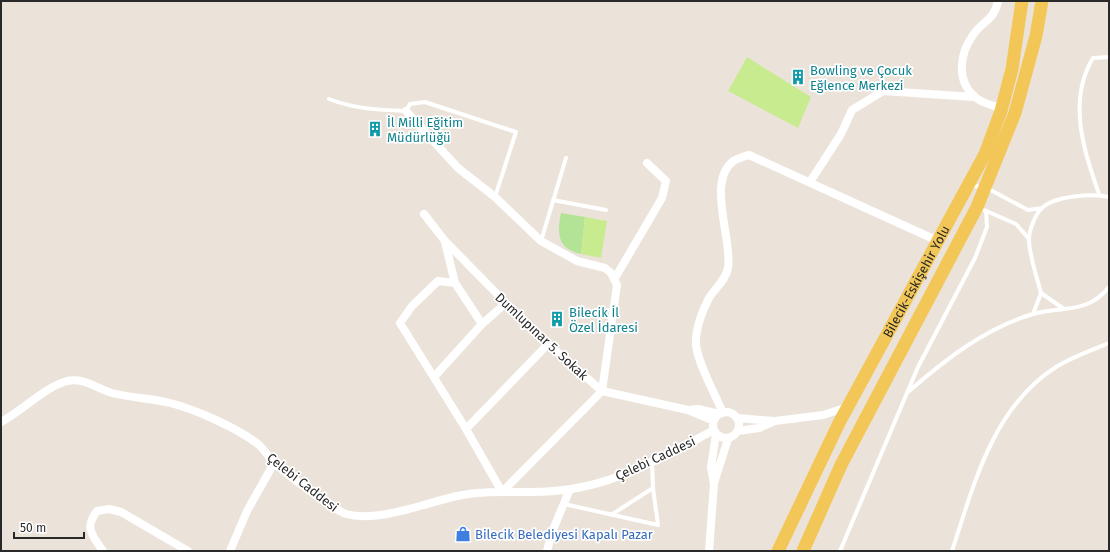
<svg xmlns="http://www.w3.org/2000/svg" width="1110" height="552" viewBox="0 0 1110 552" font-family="'Fira Sans',sans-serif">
<rect width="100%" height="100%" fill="#ebe3da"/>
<!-- green -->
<path fill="#b3e495" d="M561,213L585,217L581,254C557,249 557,233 561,213Z"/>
<!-- pitch -->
<path fill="#c9eb90" d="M747,57L811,97L798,128L728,91Z
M585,217L607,221L601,258L581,254Z"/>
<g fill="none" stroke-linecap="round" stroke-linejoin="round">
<!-- service -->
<path stroke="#fff" stroke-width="4" d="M329,99C355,109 379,110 406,111L410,104L425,102L516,132L495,197
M970,186L985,187L1028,210L1042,208
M1099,194C1084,151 1067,101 1093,58L1109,57
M1109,197C1093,193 1054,196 1042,208C1035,214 1029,231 1029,239C1029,255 1037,277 1041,293L1064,309C1083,307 1096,303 1109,287
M553,200L606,210
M984,210L1016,224L1029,239
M541,241L566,158
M1033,314L1041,293
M908,392C945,360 985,328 1033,314C1043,311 1054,310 1064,309
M564,504L658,525L653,488L652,463
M611,515L653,488
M840,551L918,367L975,258L987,227L986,211
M952,551C974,484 993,407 1056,367C1072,357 1092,350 1109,343"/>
<!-- minor -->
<path stroke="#fff" stroke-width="8" d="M998,1C994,21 983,20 973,35C960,53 956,80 974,96C980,103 994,106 1002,108
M406,111L458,168L495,197L541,241L577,261L605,268L611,273L617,285L602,391L502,492L466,429L400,323L412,306L438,281L455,283
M810,182L841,134L852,110L883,91L974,97
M424,214L445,241L506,303L548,344L602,391L688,410L714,421
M445,242L455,283L482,324
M615,278L662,198L666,181L647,163
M434,377L482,324L506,303
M689,410L698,409L719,414
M713 425a13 13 0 1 1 26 0a13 13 0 1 1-26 0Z
M723,413C715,394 698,364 696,345C695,330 702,311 709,298C715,288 726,280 728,268C733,240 705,179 735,160C739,158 745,156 749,155L938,241
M737,418L774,421
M1,422C22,411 45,387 67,381C84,377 97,389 112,393C131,398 151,398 170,403C195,409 237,428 258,444C264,449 268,456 273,462C284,472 334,510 346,514C377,523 425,503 457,496C488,489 522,494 554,491C613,487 663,457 714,430
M466,429L548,344
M738,431L759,428L775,421L823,415L848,407
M714,483L728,439
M103,551C92,535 84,528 97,511L109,509L121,512L188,551
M230,551L247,511L274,463
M547,551L552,532L570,489
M709,551L714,484L711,467L716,434"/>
<!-- primary -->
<g stroke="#f3c757" stroke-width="13">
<path id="s1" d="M778,551L839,423L985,154L1001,111L1012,69L1022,1"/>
<path d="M803,551L841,465L977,207L1015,113L1036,36L1042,1"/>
</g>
</g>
<!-- icons -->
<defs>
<symbol id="building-bare" viewBox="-9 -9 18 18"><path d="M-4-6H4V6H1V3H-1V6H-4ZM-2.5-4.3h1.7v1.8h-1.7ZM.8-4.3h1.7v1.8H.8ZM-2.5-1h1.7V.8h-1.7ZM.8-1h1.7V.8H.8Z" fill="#0f9aa8" stroke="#fff" stroke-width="2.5" paint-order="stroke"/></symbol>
<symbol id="shop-bare" viewBox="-9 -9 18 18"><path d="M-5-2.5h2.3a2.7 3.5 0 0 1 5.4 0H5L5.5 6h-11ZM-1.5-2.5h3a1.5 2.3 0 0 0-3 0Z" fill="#3f7fe0" stroke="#fff" stroke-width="2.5" paint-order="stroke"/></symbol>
</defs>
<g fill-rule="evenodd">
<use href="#building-bare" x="787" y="66" width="22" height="22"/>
<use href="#building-bare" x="364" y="118" width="22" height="22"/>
<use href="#building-bare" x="546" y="308" width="22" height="22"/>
<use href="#shop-bare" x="452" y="523" width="22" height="22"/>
</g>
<g text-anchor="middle" stroke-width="3.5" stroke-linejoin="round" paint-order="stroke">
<!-- culture labels -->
<g font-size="13" fill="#0d838f" stroke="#fff" text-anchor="start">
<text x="810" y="75">Bowling ve Çocuk<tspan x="810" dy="15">Eğlence Merkezi</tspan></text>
<text x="387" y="127">İl Milli Eğitim<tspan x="387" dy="15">Müdürlüğü</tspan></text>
<text x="569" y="317">Bilecik İl<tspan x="569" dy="15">Özel İdaresi</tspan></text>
</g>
<!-- street labels -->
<g font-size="13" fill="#292929" stroke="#fff">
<text dy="5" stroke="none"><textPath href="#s1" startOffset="303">Bilecik-Eskişehir Yolu</textPath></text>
<text transform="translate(542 336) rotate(43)" y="5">Dumlupınar 5. Sokak</text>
<text transform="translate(655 458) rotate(-25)" y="5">Çelebi Caddesi</text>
<text transform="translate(303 482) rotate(38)" y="5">Çelebi Caddesi</text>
</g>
<!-- shop labels -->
<g font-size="13" fill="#366cbe" stroke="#fff" text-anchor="start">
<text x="475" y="539">Bilecik Belediyesi Kapalı Pazar</text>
</g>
</g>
<!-- border -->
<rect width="1110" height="552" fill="none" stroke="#292929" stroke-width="4"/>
<!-- scale -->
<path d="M14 532v6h70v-6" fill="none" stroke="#292929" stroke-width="2"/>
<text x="20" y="532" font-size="12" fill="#292929" stroke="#ffffff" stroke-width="3" paint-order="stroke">50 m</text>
</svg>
